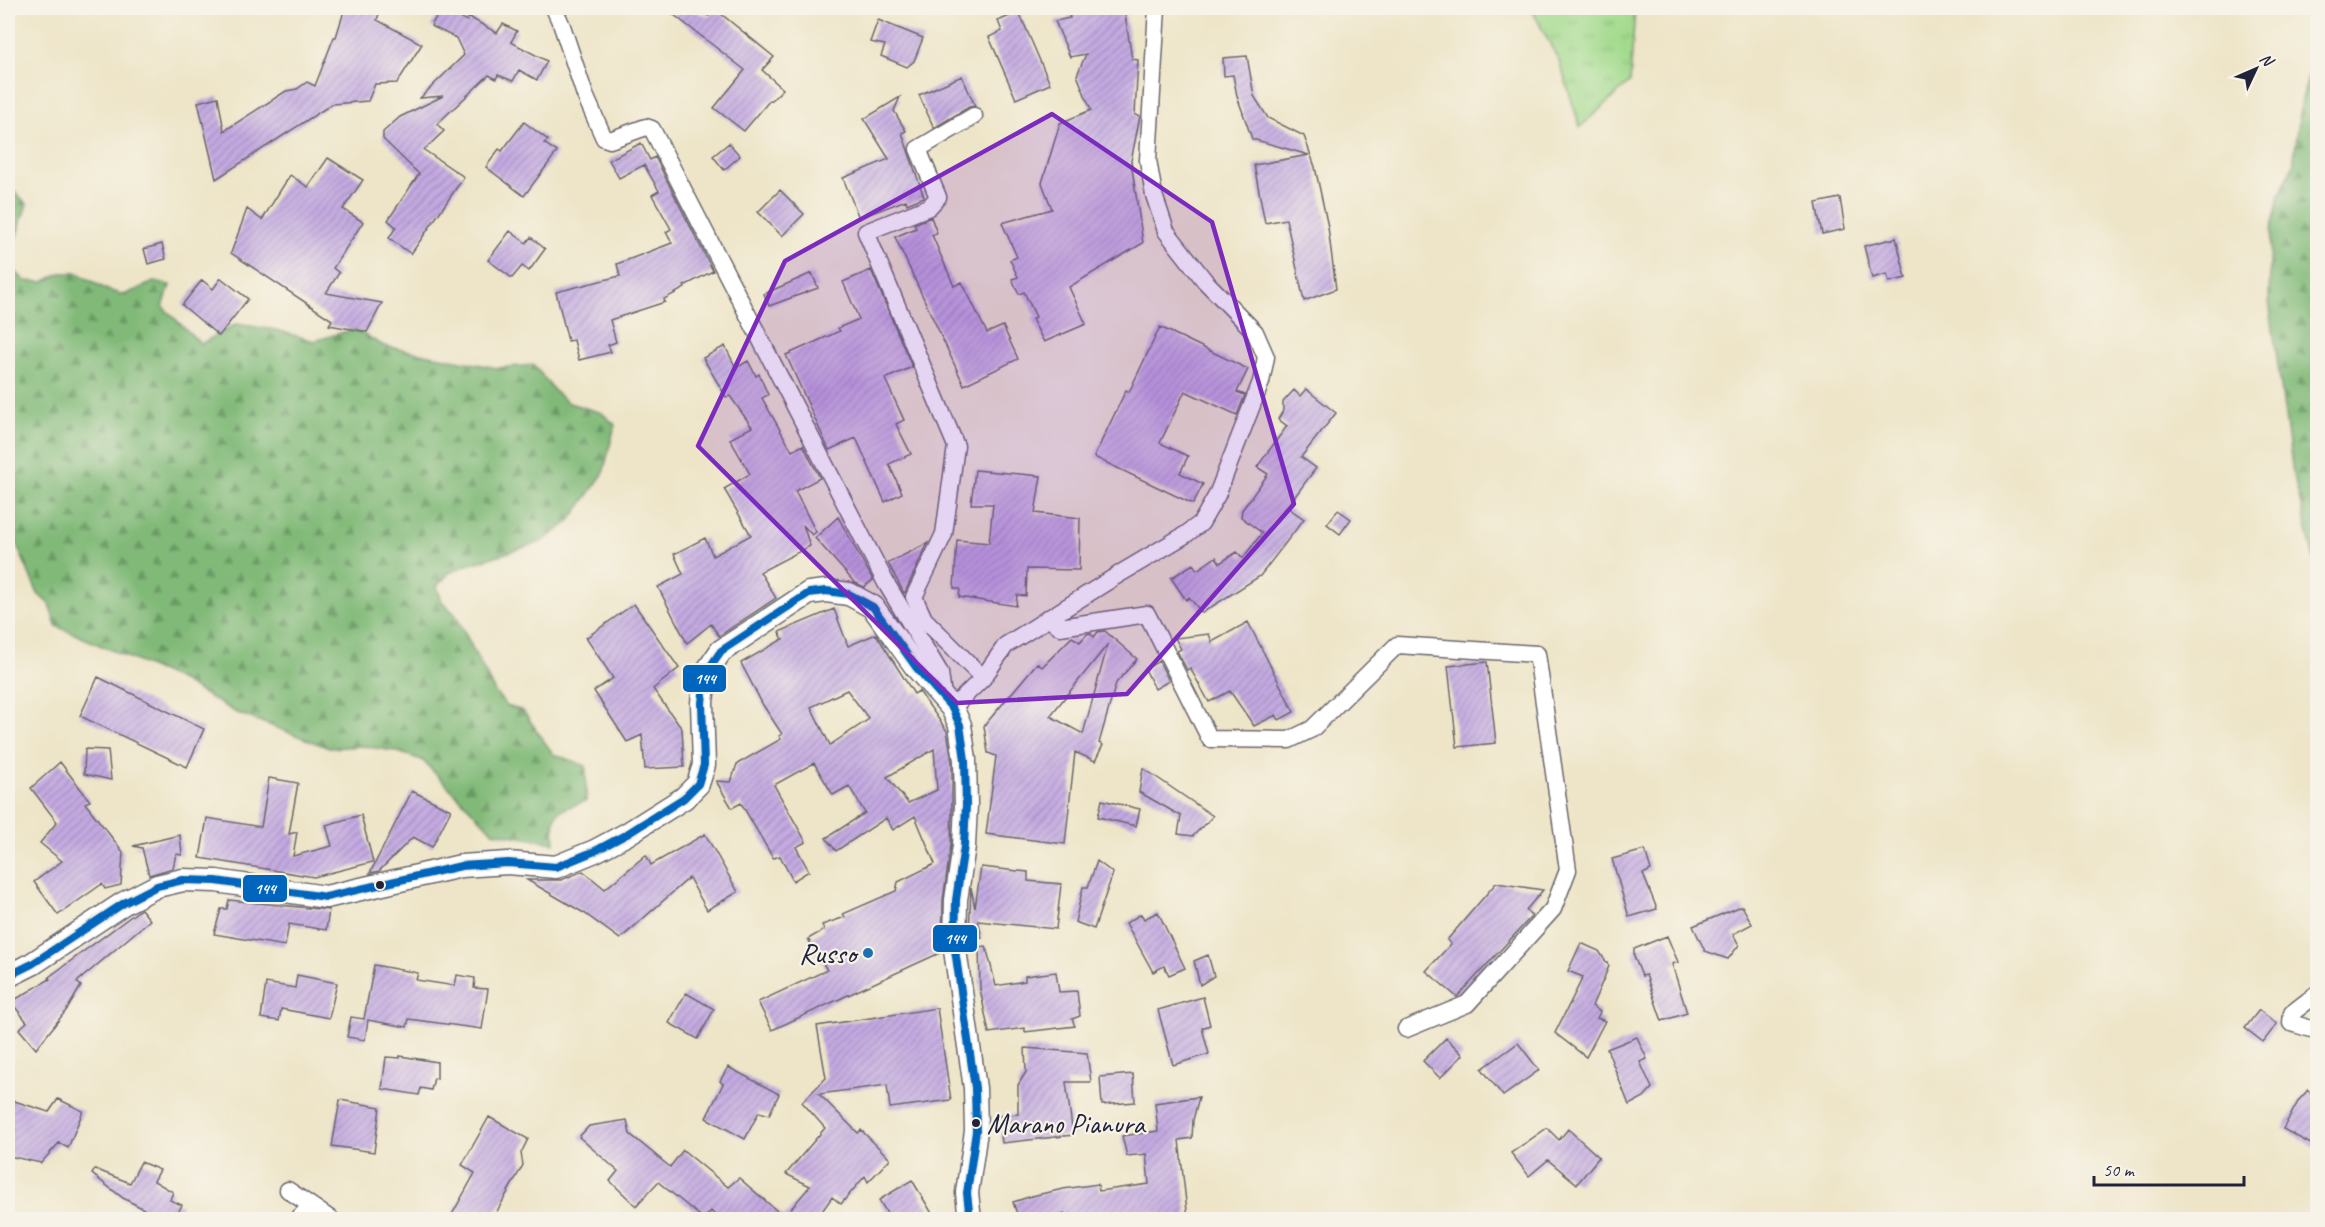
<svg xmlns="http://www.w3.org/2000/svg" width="2325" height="1227" viewBox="0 0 2325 1227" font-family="Caveat,sans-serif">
<defs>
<pattern id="grass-tufts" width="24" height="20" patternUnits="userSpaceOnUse" patternTransform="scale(1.5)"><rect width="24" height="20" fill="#a2da8c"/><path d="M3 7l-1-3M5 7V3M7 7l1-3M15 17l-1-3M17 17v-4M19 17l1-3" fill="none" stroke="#8bbb7a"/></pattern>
<pattern id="forest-firs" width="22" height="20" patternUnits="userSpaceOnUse" patternTransform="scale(1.5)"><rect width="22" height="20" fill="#81ba78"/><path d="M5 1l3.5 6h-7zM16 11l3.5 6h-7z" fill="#699764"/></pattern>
<pattern id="building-hatch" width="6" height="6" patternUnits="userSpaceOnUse" patternTransform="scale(1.5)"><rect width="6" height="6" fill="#c4aae2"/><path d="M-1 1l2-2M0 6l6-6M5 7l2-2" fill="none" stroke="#9f8ab8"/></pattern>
</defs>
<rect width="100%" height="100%" fill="#f7f3e8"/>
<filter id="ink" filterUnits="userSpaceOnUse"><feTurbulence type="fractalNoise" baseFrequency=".0167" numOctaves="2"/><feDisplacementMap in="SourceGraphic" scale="12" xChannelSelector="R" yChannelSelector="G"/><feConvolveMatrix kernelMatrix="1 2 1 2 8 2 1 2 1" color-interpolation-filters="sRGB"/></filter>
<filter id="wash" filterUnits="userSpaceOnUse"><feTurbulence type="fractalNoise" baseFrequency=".008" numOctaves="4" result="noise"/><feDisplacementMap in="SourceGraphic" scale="24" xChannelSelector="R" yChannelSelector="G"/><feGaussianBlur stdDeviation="1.35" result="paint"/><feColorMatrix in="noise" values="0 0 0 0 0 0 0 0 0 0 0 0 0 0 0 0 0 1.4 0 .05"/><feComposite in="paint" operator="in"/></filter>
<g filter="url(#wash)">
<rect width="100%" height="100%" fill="#eee5c8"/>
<!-- grass -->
<path fill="url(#grass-tufts)" stroke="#627e64" stroke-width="1.5" d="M1531,8H1635L1630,82L1580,127L1560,63Z"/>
<!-- forest -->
<path fill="url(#forest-firs)" stroke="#526e5a" stroke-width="1.5" d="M2305,8H2318L2317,590L2315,563L2293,473L2269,301L2271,231L2279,197L2293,165L2302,99L2311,66V34Z
M8,191H14L27,204L11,252L13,269L25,281L43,282L61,273H78L107,290L124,295L154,282L170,285L163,307L201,344L236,324L276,330L314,341L354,329L384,346L497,368L534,365L556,393L569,403L602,413L615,425L603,474L569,522L541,542L464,566L449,573L437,586L442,602L455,614L495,692L507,706L523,711L553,754L586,766V801C555,812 552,808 555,843L493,832L422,760L395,751L363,746L329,748L235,712L182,681L56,626L49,604L38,594L8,524Z"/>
<g id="blocks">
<!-- building -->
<path fill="url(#building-hatch)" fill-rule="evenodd" d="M345,8H381L377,20L422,44L397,83L375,84L368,101L332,104L216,179L198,102L218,97L224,131L286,91L297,89L307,82L315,86L334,37H336Z
M441,8L467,21L469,17L497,33L503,24L517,31L511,42L547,61L537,80L519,70L513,81L498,75L496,79L489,75L437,124L444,131L424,150L464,177L411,254L389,238L396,227L388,220L419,174L383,139V132L400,117L443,96L420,98L464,55L456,38L431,26Z
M665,8H685L709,16L715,9L774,57L762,70L783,89L771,101L770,100L744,131L714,108L745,70Z
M1067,8H1124L1132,59L1138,60L1135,115L1140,116L1131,161L1143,243L1069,287L1086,324L1044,342L1032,319L1036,317L1024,292L1019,294L1012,279L1018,277L1010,260L1017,257L1002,223L1052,209L1042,183L1060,123L1091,110L1077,75L1086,54L1070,57L1055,21L1070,18Z
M1019,12L1050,84L1016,99L989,37L1002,31L998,21Z
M878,20L923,38L914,61L907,67L881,56L885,45L870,42Z
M1247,56L1254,96L1268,118L1304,136L1315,167L1328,227L1336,289L1304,301L1286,219L1265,223L1254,165L1309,155L1252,139L1237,96L1233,75L1224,76L1223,58Z
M962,76L975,106L969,107L934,128L919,95Z
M900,97L894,111L906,131L902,133L924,197L907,204L906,200L859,218L843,178L889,159L864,119Z
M524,122L548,140L544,143L557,152L524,196L486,167L499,149L502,151Z
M641,143L650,160L655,157L713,271L684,286L685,288L664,299L665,302L610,320L616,342L608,345L611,352L579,360L574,340L568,341L556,292L620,276L617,264L672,243L666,232L671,229L652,195L659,191L644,165L619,178L609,160Z
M729,143L740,156L724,170L713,156Z
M328,158L363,180L343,209L363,222L333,268L339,273L326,293L382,303L367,332L329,325L332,320L231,253L247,209L262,220L290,175L308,187Z
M780,190L804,214L782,236L758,212Z
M1840,198L1845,229L1822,234L1816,203Z
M931,217L937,233L932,235L954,286L962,282L987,333L1003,326L1018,359L964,385L895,237L916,228L914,224Z
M510,231L526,243L531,237L545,249L529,271L522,266L512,278L488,260Z
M1896,238L1906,278L1889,282L1887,274L1872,278L1864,246Z
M162,244L166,259L148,264L144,249Z
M871,270L912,367L885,379L904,420L896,424L911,454L889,464L902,493L885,502L856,438L829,450L786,355L840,331L838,328L859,319L843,282Z
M812,273L818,288L769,306L764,294Z
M221,278L248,299L219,336L182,305L202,280L213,289Z
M1160,327L1248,369L1237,392L1245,395L1237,415L1185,391L1160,443L1188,456L1180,473L1203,484L1193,504L1094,457L1126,390L1129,392Z
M725,346L736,368L748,361L756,376L759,374L768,395L762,398L792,451L803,445L810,459L820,478L795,491L816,532L812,535L803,525L810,546L760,572L776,598L719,636L711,624L687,643L658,587L683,574L674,554L705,538L713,556L751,535L724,489L750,474L730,439L752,427L730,396L726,397L703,358Z
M1306,389L1336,413L1301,457L1316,468L1287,507L1304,519L1260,576L1202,613L1189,597L1186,600L1171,578L1193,564L1197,570L1216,557L1220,563L1237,552L1243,558L1262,533L1241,517L1242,510L1268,474L1257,467L1287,426L1278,419L1283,411V402L1294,390L1300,396Z
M975,470L1041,476L1035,513L1080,518L1079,570L1027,569L1026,596L1017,595L1016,606L959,597L960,589L954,588L957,540L989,543L993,504H971Z
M1338,510L1351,519L1340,534L1327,524Z
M838,517L873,580L864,587L854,582L815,538Z
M928,543L905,592L904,593L888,563Z
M634,604L679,668L653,689L682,729L684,767L645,769L642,735L627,742L594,691L613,678L586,638Z
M834,609L848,646L876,634L914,694L919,691L947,731L952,761V805L951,845L943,900L942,952L772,1030L758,1002L827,970L808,939L824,930L822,925L845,917L843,914L896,891L898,882L935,864L915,816L893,830L886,818L836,851L826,838L865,813L849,786L833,795L814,763L774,785L806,842L796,847L809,871L793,881L780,856L773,858L741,803L732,808L716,781L731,782L737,764L781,739L779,736L782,734L763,705L741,663L783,639L779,632ZM847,690L869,719L830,745L811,707ZM934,749L937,790L908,803L887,777Z
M1248,622L1294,712L1279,720L1276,715L1254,726L1230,691L1209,702L1190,668L1187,670L1177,651L1181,649L1175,638L1209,634L1212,642Z
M1105,631L1137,659L1116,683L1099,743L1103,745L1095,761L1075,752L1065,844L986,834L996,756L988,753L984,726L1037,663L1042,667L1072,637L1080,642L1087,634L1090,633L1094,637L1098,632ZM1108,644L1083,734L1050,716Z
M1159,661L1169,681L1155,689L1145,669Z
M1487,662L1496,743L1457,747L1448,666Z
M98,677L204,729L187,767L80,716Z
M85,749L108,750L111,780L84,774Z
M60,762L90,801L85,803L123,852L121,885L105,889L102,884L58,915L34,882L62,861L40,843L57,822L31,788Z
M1143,768L1213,816L1193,836L1178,834L1181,816L1139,792Z
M269,778L298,783L289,834L297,832L293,856L332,846L326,825L361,815L373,862L314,877L200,858L207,818L261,827Z
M412,791L451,810L432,847L413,837L379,871L370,873Z
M1102,800L1140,809L1136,826L1098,817Z
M705,834L738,892L707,910L689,878L620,939L584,913L527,880H561L583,871L605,889L646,855L651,865Z
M180,835L182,855L176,854L173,868L149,875L142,848L133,846Z
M1645,850L1651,870L1643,874L1657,909L1629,917L1612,859Z
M1097,861L1113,873L1094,929L1075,922L1083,887H1088Z
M981,867L1028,872V881L1061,884L1056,929L978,921L982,938L969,936L971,888L975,908Z
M1496,883L1543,890L1526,910L1532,916L1457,997L1426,971L1451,944L1447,940Z
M229,900L329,910L326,930L289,924L285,946L214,934L221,909H227Z
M1742,906L1752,924L1733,934L1739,945L1728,959L1705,951L1693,926Z
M141,909L150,920L77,982L81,986L68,1008L36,1049L19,1029L27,1022L11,1002L50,979L49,977Z
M1158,912L1185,968L1169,975L1164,966L1153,972L1126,923L1141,914L1144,919Z
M1667,936L1678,962L1672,964L1687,1013L1662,1021L1646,975L1642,976L1634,956V949Z
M1581,943L1599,951L1609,966L1592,1006L1600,1012L1597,1018L1605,1021L1586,1057L1555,1033L1583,977L1568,971Z
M986,946L996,986L1025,981V976L1056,972L1059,992L1077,991L1080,1016L1072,1019L1075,1026L1025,1032V1028L989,1033L980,989L979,947Z
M1208,955L1214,976L1200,985L1194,961Z
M374,965L418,973L416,980L455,986L457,975L475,978L474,988L488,989L482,1029L409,1019L407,1027L368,1020L365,1040L347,1037L351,1017L364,1019Z
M297,975L337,983L329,1018L281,1009L279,1021L261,1018L266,983L295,988Z
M686,993L714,1009L698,1039L669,1023Z
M1203,997L1210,1025L1202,1028L1209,1054L1173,1065L1158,1010Z
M937,1008L951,1100L890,1108L887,1085L819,1094L858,1133L861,1130L890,1159L868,1182L865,1176L841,1204L832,1197L816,1220H720L711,1211L704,1219L658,1182L636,1206L610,1181L618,1171L579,1137L589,1126L627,1120L630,1134L670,1167L683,1150L728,1187L739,1178L784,1217L810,1186L786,1174L825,1128L802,1102L826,1078L817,1026Z
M2259,1010L2277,1024L2263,1042L2245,1028Z
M1637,1037L1647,1059L1640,1062L1652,1088L1644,1097L1629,1105L1607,1049Z
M1446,1038L1463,1055L1440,1078L1423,1061Z
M1518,1043L1539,1070L1503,1096L1482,1069Z
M1025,1048L1087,1053L1091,1082H1066L1073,1135L1002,1143L999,1116L1018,1114V1085L1026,1072Z
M400,1056L437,1062V1079L434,1078L431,1090L421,1088L419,1095L382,1089L386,1057L400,1058Z
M728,1067L779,1094L769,1115L759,1112L745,1139L706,1118L723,1084L720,1081Z
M1133,1074L1135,1102L1102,1105L1100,1077Z
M2308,1090L2318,1100V1148L2283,1129L2299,1100Z
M1199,1097L1193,1120L1192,1138L1179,1140L1188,1220H1066L1065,1214L1047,1220H1019L1013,1202L1032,1196L1063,1189L1098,1184L1099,1191L1149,1184L1146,1154L1127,1156L1122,1136L1158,1131L1155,1103Z
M8,1099L49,1112L58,1099L83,1111L68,1148L59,1143L41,1163L8,1156Z
M340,1100L380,1107L374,1152L332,1146Z
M489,1117L528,1139L521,1153L523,1165L492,1220H449L475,1173L462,1165Z
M1547,1128L1559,1140L1568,1129L1599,1157L1577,1184L1548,1160L1529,1176L1511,1153Z
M141,1162L160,1170L154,1181L173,1192L170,1200L182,1205L174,1220H137L144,1209L123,1198L92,1174L95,1169L130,1183Z
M912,1180L936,1220H891L879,1200Z"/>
</g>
</g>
<g filter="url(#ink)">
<use href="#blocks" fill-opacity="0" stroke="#69666c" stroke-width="1.5"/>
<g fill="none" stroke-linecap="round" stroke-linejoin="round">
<defs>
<path id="street" d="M554,8L562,26L585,95L604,138L610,140L646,127L652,129L886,583L940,673L943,696
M974,116L918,149L938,197L929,207L866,232L956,446L944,534L914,597L924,619L983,678
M1047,618L1060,627L1147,614L1210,739L1289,740L1312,729L1397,645L1537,654L1568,870L1553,909L1467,1004L1406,1029
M952,708L983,678L1006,645L1121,573L1185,535L1201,523L1217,495L1261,382L1266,357L1255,332L1205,281L1166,231L1154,195L1148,160L1157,8
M2318,993L2292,1013L2291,1023L2318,1031
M288,1190L332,1220
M297,1220L311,1206"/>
<path id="secondary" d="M8,976L32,964L124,903L157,886L183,880L216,881L326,897L461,866L508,863L556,867L595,851L627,834L684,798L698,784L704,765L702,703L705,674L721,651L809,593L826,591L849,594L873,607L916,667L952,708L960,725L965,760L966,805L964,846L956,900L955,950L975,1088L976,1131L967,1193L970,1220"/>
</defs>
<!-- street casing -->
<use href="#street" stroke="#69666c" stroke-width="19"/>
<!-- secondary casing -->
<use href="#secondary" stroke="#69666c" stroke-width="25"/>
<!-- street -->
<use href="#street" stroke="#fff" stroke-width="16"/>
<!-- secondary -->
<use href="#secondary" stroke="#fff" stroke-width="22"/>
<defs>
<path id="bus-1" d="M8,976L32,964L124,903L157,886L183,880L216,881L326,897L461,866L508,863L556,867L595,851L627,834L684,798L698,784L704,765L702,703L705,674L721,651L809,593L826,591L849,594L873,607L916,667L952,708L960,725L965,760L966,805L964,846L956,900L955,950L975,1088L976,1131L967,1193L970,1220"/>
</defs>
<!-- bus-1 casing -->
<use href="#bus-1" stroke="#f7f3e8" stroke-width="12"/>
<!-- bus-1 -->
<use href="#bus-1" stroke="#0065bd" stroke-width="8"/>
</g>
</g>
<!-- marked area -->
<path fill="#7b2cbf" fill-opacity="0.2" stroke="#7b2cbf" stroke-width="4.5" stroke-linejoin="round" d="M1052,114L1212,222L1294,504L1127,694L957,703L698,446L785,261Z"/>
<!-- markers -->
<g fill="#22223b" stroke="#f7f3e8" stroke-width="2">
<circle cx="380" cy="885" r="5"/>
<circle cx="976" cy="1123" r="5"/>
</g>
<circle fill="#1f6fb2" stroke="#f7f3e8" stroke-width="2" cx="868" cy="953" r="6"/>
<g text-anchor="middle" stroke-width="4.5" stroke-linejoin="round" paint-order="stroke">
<!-- bus labels -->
<g font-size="28" fill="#22223b" stroke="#f7f3e8" text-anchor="start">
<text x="987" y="1133">Marano Pianura</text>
</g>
<!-- poi labels -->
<g font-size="30" fill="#22223b" stroke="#f7f3e8" text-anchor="end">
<text x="856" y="963">Russo</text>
</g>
</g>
<g stroke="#f7f3e8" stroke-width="2">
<rect x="682" y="664" width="45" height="29" rx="6" fill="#0065bd"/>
<rect x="242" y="874" width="46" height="29" rx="6" fill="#0065bd"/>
<rect x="932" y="924" width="46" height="29" rx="6" fill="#0065bd"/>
</g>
<g font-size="16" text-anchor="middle" font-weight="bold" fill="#fff">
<text x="705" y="684">144</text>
<text x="265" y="894">144</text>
<text x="955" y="944">144</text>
</g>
<!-- margin -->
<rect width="2325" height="1227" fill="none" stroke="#f7f3e8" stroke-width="30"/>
<!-- north arrow -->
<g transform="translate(2256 69) rotate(46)" stroke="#f7f3e8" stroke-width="4.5" paint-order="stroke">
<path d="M0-4.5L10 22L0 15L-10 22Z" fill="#22223b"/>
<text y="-9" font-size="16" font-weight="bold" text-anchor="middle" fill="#22223b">N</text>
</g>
<!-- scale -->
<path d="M2094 1176v9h150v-9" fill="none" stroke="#22223b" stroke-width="3"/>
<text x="2103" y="1176" font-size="18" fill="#22223b" stroke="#f7f3e8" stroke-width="4.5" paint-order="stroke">50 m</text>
</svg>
